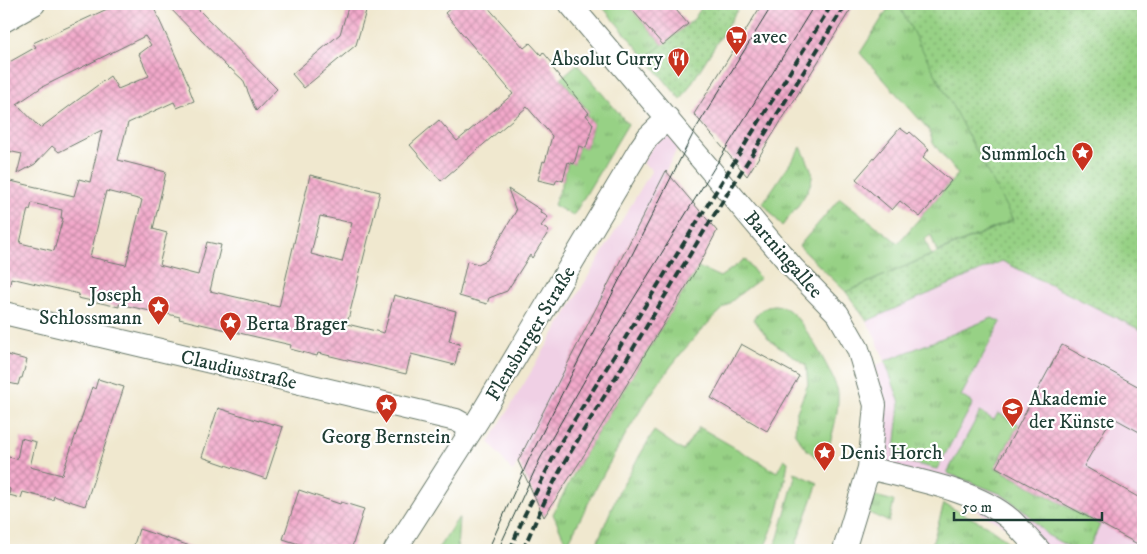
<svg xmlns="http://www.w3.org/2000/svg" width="1147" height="554" viewBox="0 0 1147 554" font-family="'IM FELL DW Pica',serif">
<defs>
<pattern id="grass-tufts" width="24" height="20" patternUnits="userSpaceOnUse" patternTransform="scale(1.25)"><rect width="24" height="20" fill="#97d185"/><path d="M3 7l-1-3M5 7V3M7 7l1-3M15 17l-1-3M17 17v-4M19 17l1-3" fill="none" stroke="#7bab6e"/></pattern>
<pattern id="park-dots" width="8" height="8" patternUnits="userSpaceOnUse" patternTransform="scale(1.25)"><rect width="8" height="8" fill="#97d185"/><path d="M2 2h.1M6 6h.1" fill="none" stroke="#7bab6e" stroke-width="1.8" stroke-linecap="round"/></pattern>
<pattern id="building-cross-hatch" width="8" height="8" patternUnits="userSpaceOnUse" patternTransform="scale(1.25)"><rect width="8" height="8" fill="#f3a9cb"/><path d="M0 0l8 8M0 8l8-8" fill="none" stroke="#c48ba6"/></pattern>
</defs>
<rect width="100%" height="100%" fill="#fff"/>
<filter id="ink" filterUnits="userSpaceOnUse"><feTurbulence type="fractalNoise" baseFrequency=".02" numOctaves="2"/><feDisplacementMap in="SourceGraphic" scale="10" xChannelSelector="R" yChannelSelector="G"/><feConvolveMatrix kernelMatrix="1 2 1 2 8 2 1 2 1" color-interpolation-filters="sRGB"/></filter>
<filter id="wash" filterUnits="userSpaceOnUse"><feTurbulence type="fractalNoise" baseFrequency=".0096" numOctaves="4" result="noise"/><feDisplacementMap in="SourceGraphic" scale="20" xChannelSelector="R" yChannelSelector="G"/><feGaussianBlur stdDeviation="1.12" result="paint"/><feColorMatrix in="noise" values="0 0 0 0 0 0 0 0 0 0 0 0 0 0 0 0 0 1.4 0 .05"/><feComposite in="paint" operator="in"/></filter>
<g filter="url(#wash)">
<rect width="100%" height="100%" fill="#f0e8cf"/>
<!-- built -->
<path fill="#f0d0e5" d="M663,129L678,147L513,472L489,442L652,170L642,163Z
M1002,261L1143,331V550H1050L884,462L882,397L875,366L885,361L873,332L866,321Z"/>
<!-- grass -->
<path fill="url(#grass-tufts)" stroke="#5b875c" d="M600,4H627L663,45L646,58Z
M891,4H981L1010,214L1013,220L937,252L931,235L925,239L931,255L846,292L799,246L840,198L898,243L958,174L933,143L929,130L860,53Z
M577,64L628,124L573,216L554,205L563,181L568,162L574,163L579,146L586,148L593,124L586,115L589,112L561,78Z
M801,147C805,155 809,164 812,172C815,187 791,215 782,226L763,203Z
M745,259L760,279C668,343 616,448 567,545L553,514L581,460L698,267L720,277Z
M773,305C781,305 787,308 793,314C804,323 837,380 838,393C839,417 830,441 824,464L805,448L795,434L796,414L808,384L806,365L770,340L753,319L761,310Z
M992,318L1001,322L961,396L973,403L937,469L894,459L900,403L885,361Z
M980,412L994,420L998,413L1019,424L995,467L1100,525L1088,550H1075L1047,535L1026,512L1001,494L947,473Z
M699,427L777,472L784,459L788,462C783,493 777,522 763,550H594L619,491L654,431L683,451Z
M793,472L818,483L794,550H772L778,538L795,477Z
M875,496L894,501L889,522L869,513Z
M944,504L991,528L1018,550H981L958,542L954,550H939L931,548Z"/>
<!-- park -->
<path fill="url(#park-dots)" stroke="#5b875c" d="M704,4H741L681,100L646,58L694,19Z
M898,4H1143V331L1002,261L867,321L846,292L1013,220Z"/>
<!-- garden -->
<path fill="#97d185" stroke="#5b875c" d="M459,517L457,550H437Z"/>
<g id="blocks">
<!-- building -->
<path fill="url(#building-cross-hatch)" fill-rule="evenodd" d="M118,4H152L190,87L189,88L194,101L177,108L174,102L128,123L118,160L166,172L153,229L167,233L159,265L198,275L207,242L221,245L210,291L279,307L310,175L380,192L347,324L384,333L394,295L456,311L449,341L460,344L455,365L411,354L406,374L318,353L317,356L290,349L291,345L179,319L180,317L151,310L150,311L119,304V307L78,298L79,294L11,278L10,285L4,284V180L15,182L74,196L79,179L90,182L102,130L59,152L52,146L35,164L17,174L22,154L8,151L4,146V65L36,47L33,43ZM145,36L151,45L139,54L149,76L118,89L110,76L40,128L17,104L42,87ZM106,191L142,200L126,265L90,257ZM32,203L62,210L61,218H63L54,251L20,243L28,209L30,210ZM320,216L352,223L342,262L311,254Z
M166,4H193L277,89L256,111L243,80L230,68L229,69Z
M349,4H368L356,45L304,88L292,74L340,34Z
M455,4H485L524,48L530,43L541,55L543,52L553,64L551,66L589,113L586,115L593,124L586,148L579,146L574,164L568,162L563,181L557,179L555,184L538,180L543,161L545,162L552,136L527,107L441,181L410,145L439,120L457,141L513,94L445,13Z
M627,4H671L688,24L663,45Z
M762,4H854L747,176L694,114Z
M900,128L908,134L910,132L929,149L923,157L951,181L920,217L900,201L892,210L856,179Z
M666,171L717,231L698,267L581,460L544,517L518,461Z
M508,189L541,210L540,212L548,217L541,226L549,231L532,258L530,255L507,291L489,298L487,304L459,296L467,261L478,264L487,260L516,211Z
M741,344L799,376L767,431L711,398Z
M1062,345L1143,389V434L1112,417L1084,466L1143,500V547L996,467Z
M4,354L27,360L22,378H20L18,385L4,382Z
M98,379L124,387L85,506L54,496L53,500L23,492L21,498L9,495L10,489L4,487V456L17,459L21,438L36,442L30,467L62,475L92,387L95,389Z
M218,408L259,421V420L283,427L266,479L202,457Z
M299,490L340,504L341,502L364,509L351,550H318L283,539Z
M139,529L193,547L192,550H142L133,548Z"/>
</g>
</g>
<g filter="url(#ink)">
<use href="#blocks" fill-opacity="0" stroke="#68796a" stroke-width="1"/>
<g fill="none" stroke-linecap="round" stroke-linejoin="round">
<defs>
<path id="street" d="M570,4L794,269L838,314L858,349L875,405L869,468L844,550
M4,21L34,4
M4,313L456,420L472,429
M869,468C913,480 975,489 1010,519C1020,528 1029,540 1039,550
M395,550L478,420L641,147L648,137L668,118"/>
</defs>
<!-- street casing -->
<use href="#street" stroke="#68796a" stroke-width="24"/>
<!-- street -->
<use href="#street" stroke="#fff" stroke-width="22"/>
<!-- tram -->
<path stroke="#1f3d34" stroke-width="1" d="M488,550L529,459L695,130L773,4
M498,550L540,459L599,355L815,4"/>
<!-- rail -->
<path stroke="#1f3d34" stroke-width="4" stroke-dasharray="8 4" stroke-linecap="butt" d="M510,550L524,516L562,440L832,4
M523,550C538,515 553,481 573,448L706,228L846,4"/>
</g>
</g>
<!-- icons -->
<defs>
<symbol id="supermarket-pin" viewBox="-11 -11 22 30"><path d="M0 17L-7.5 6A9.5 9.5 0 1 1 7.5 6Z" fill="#c8321e" stroke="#fff"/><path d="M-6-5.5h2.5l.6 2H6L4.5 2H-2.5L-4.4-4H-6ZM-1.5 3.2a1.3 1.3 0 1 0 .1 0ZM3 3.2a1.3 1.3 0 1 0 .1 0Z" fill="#fff"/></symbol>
<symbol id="restaurant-pin" viewBox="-11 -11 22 30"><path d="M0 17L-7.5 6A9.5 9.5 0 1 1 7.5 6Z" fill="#c8321e" stroke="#fff"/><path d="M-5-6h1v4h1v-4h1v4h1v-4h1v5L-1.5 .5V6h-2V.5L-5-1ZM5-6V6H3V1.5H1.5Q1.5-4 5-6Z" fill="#fff"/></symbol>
<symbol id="sight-pin" viewBox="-11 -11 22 30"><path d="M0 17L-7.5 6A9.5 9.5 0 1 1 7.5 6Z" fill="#c8321e" stroke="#fff"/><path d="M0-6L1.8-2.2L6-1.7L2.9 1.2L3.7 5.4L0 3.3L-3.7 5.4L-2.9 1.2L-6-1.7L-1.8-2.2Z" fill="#fff"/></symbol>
<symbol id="university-pin" viewBox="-11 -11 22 30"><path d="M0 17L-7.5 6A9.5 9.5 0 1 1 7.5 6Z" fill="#c8321e" stroke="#fff"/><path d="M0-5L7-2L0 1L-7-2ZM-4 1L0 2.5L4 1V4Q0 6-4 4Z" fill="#fff"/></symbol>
</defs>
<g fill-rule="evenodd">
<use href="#supermarket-pin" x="724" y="24" width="25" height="34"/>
<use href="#restaurant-pin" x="666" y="46" width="25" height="34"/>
<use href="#sight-pin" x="1070" y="140" width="25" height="34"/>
<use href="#sight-pin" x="146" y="294" width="25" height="34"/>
<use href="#sight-pin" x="218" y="310" width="25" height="34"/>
<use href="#sight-pin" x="374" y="392" width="25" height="34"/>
<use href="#university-pin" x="1000" y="396" width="25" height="34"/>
<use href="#sight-pin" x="812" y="440" width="25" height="34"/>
</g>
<g text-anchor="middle" stroke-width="4.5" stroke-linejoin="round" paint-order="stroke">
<!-- poi labels -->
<g font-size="20" fill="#1f3d34" stroke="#fff" text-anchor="start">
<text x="753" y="43">avec</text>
<text x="663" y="65" text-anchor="end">Absolut Curry</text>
<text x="1066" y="160" text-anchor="end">Summloch</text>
<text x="142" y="301" text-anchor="end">Joseph<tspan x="142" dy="23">Schlossmann</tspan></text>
<text x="246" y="330">Berta Brager</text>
<text x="1029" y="405">Akademie<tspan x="1029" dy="23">der Künste</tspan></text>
<text x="386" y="443" text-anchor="middle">Georg Bernstein</text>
<text x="840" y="459">Denis Horch</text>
</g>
<!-- street labels -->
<g font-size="20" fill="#1f3d34" stroke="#fff">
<text transform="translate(784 254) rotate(49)" y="7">Bartningallee</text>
<text transform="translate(530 333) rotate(-59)" y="7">Flensburger Straße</text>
<text transform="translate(239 369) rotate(13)" y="7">Claudiusstraße</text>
</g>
</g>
<!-- margin -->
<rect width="1147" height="554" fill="none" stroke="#fff" stroke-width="20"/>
<!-- scale -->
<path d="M954 512v8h148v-8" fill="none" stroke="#1f3d34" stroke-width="2.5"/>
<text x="962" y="512" font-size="15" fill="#1f3d34" stroke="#ffffff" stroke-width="4" paint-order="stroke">50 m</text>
</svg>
